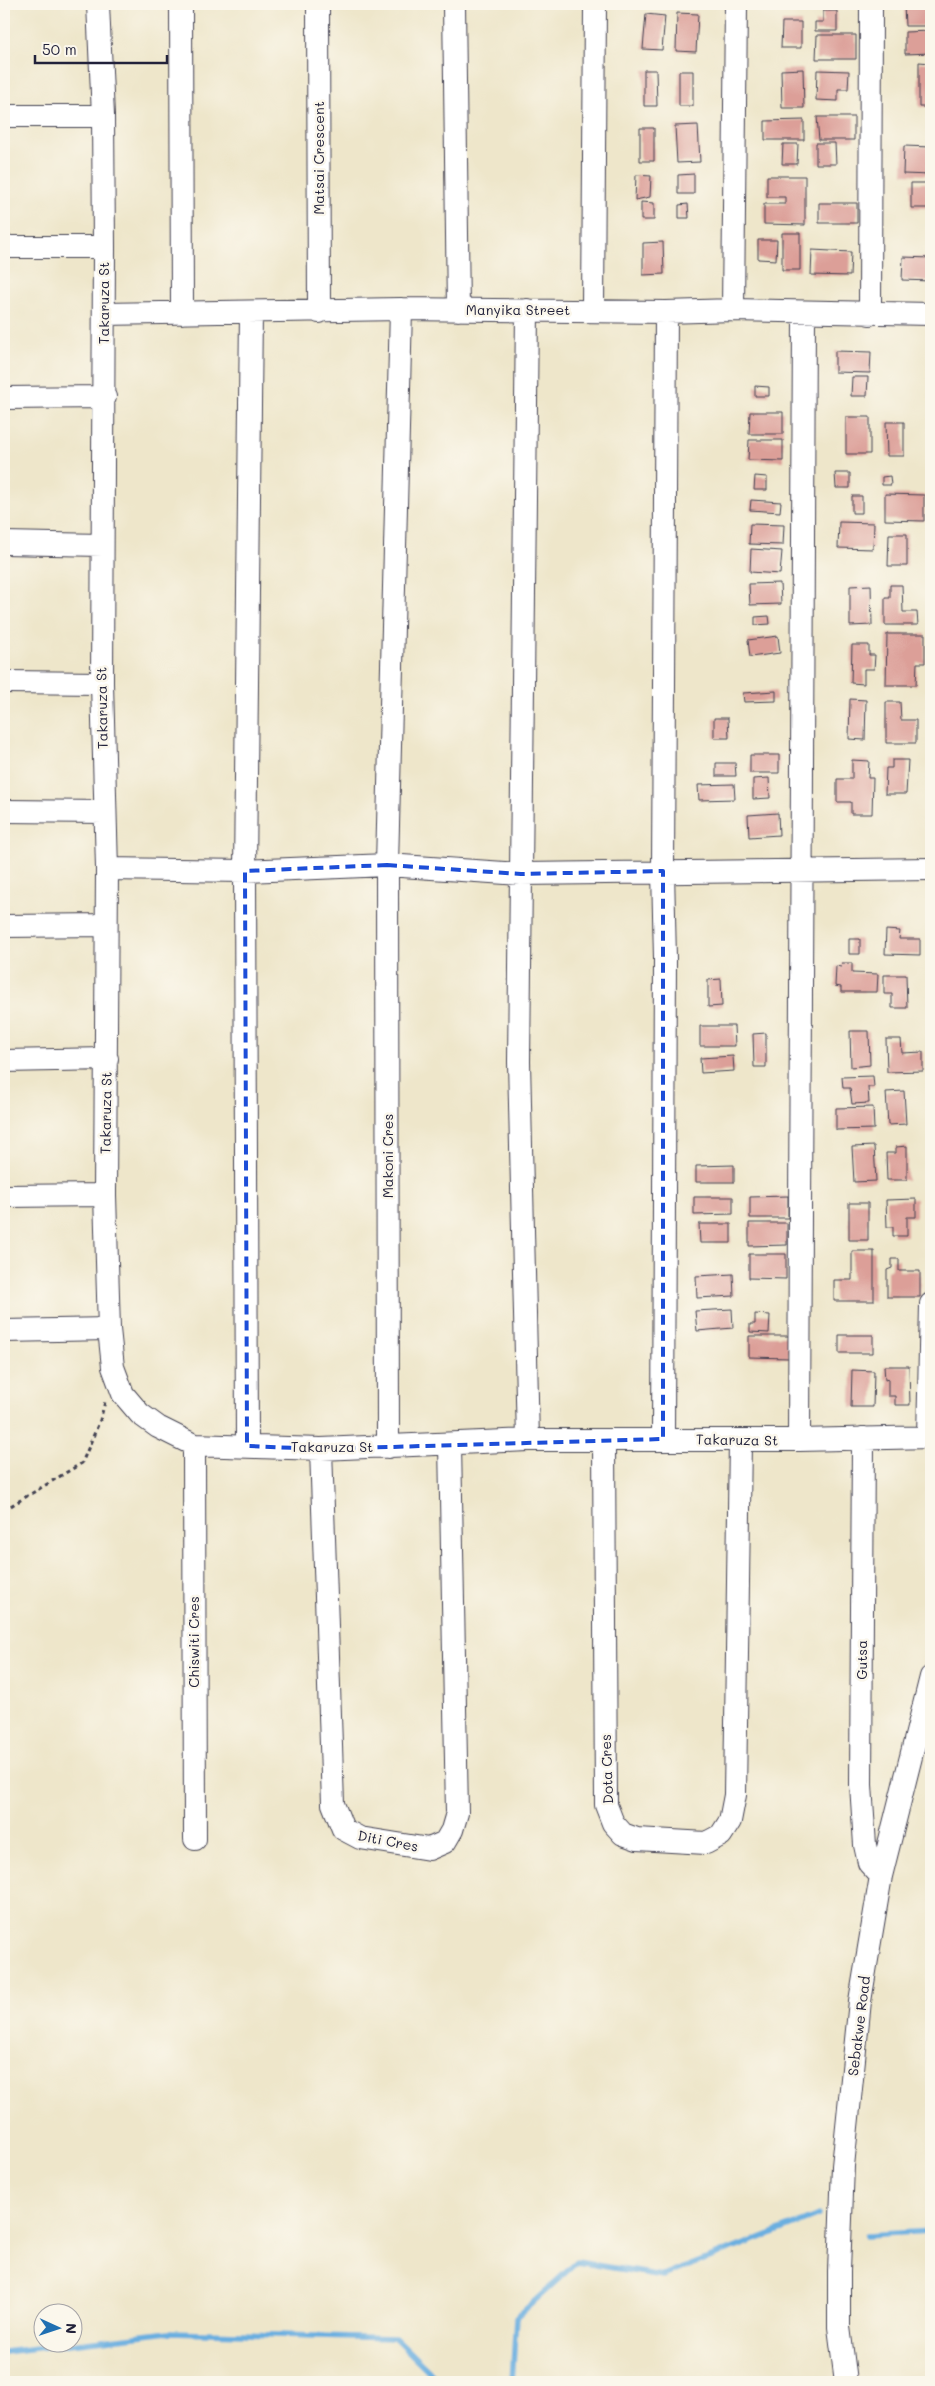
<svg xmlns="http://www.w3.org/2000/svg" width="935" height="2386" viewBox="0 0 935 2386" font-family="Mali,sans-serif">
<rect width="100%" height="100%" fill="#fbf7ec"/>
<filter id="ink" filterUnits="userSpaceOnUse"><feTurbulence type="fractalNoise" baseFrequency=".02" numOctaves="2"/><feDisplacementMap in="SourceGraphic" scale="10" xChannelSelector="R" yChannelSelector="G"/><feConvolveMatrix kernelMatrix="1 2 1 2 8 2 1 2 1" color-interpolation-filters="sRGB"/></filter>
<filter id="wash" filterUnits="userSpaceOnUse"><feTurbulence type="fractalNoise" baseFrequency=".0096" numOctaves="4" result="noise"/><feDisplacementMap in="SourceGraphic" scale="20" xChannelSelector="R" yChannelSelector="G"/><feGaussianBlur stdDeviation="1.12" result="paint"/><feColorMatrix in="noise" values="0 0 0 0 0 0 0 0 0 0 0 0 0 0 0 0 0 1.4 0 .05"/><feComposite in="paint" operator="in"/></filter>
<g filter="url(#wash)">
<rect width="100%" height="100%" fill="#eee6ca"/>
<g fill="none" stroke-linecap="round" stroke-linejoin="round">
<!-- stream -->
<path stroke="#6aafe0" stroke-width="5.5" d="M866,2235L931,2231
M4,2352L169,2332L395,2338L440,2382
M512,2382L516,2318L577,2262L663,2276L819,2215"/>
</g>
<g id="blocks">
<!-- building -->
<path fill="#dc9f98" d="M904,4H931V26H905Z
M823,11H837V31H815V22H823Z
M677,13L698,14L696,52L676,51Z
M646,14L665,16L662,50L643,49Z
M782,22H801V48H781Z
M931,31V53L905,54V32Z
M817,35H856V59H816Z
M919,62L931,63V107H919Z
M803,69L804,108H782L781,70Z
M644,70H656L657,106H644Z
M817,70L849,71L848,89H838V101L816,100Z
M679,71H693V106H679Z
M817,117H854V140H819Z
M804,120V140H765V121Z
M698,125L700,162L677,163L675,126Z
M640,128H654V161H640Z
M816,143H835L836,164H816Z
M783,144H798L797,164H782Z
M904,146L931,147V175L903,174Z
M694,174V194H678V175Z
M636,175L651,176L650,197L635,200Z
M767,176H805V225L764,224V204H785V197H767Z
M911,183H931V208H911Z
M641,202L654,203V220H641Z
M819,203H857V223H819Z
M688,204L689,218H679V205Z
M782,233H800V270H782Z
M758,240H777L776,260L758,259Z
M663,242L664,274L643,275V243Z
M812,250L851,252L850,276L811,275Z
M903,257L931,258V281L902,280Z
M835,351L871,352L870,373L835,372Z
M852,377H868L867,396H851Z
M755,386L769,387V396H755Z
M750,412H783V434H749Z
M846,417H870V454H846Z
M886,422H904V456H887Z
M749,440H783V461L748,460Z
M835,473H850V488H836Z
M755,476L767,477V490H754Z
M890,476L891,485H882V477Z
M885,494L924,495V521L885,520Z
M852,496H862V513H852Z
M751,500L781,502L780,512L750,510Z
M839,522L874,523L873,549L838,548Z
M750,524L784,525L783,545L749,544Z
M889,534H907V566H888Z
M751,549L782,551L780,574L750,572Z
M780,583L781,604L750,605L749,584Z
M871,585L872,625L850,626V586Z
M890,585H902L903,612H917L918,625H885V598H890Z
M769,616L770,624L755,625V617Z
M887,634H925V663H917L916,685H886Z
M778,636L780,653L750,657L748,640Z
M852,645H869V655H875L874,669H864V684L851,683Z
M776,691V701L744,702L743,693Z
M850,699L866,700L865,740L849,739Z
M886,702H900L901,720H916V743H886Z
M714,718H728L729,738H714Z
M750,755H779V773H750Z
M852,760L869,761L868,778H873L872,814H851V802H837V779H852Z
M892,760H908L906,794H885L886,768H892Z
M716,763H735L736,776H716Z
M769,778L770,798L753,799V779Z
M734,784L735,799L699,800L698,785Z
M778,813L779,835L749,837L748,815Z
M886,930L900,931L899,939H920V955L885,954Z
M849,939H860V954H849Z
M842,963H852V973L878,974L877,992H841V987L835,986L836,966L841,967Z
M884,975H906L907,1008H892V994H884Z
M721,979L722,1006L708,1007V980Z
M700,1026H734L735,1046H700Z
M850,1031H869L870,1065L851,1067Z
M766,1033V1067H754L753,1034Z
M886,1039H901L902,1053L923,1052V1071L887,1072Z
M733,1056L734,1071L701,1073L700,1058Z
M873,1076L874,1087H868L869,1103L852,1104L850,1088H843L842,1077Z
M904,1091L906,1124L888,1125L886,1092Z
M873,1107L874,1129L836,1130V1108Z
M874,1146L876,1181L854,1182L852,1147Z
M907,1146V1180H887L886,1153H896V1147Z
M734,1165V1182H696V1166Z
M788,1196V1218H750V1197Z
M694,1197H733V1214L694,1215Z
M916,1199V1217H907V1236H893V1227H887L886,1200Z
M849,1203H868V1240H849Z
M749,1223H787V1245L749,1246Z
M699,1224H731V1243H700Z
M852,1251H874V1301H834V1280H852Z
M749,1254H786V1279L749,1278Z
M892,1259H899V1271H920V1297H887V1270L892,1268Z
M733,1274L734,1296L697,1298L696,1276Z
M732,1309L733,1328L697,1331L695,1311Z
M755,1314L770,1315L769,1333L750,1332V1324H755Z
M839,1335H873V1353H839Z
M749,1336H789V1358L749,1357Z
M884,1366H909L910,1405H895V1396H888V1379L885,1380Z
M852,1370L874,1371L873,1407H851Z"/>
</g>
</g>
<g filter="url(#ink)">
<use href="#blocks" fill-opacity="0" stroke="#413f50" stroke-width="1"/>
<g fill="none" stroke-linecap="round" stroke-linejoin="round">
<defs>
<path id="minor" d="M98,4L103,116L104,247L102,683L107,869L105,1195L109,1329L113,1367L123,1394L140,1414L158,1427L194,1445L321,1449L528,1440H799L931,1437
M181,4L182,313
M318,4L319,312
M454,4L458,310
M4,116H103
M4,247H104
M527,310L519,1062L528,1440
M593,310L595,4
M733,310L736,4
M104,314L401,309L666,312L733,310L931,314
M870,314L871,4
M4,398L105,397
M4,543L102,545
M4,682L102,683
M4,811L104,812
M107,869L245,871L387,865L521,874L931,869
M4,926L106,925
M4,1061L107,1059
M4,1196L105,1195
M4,1331L109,1329
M928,1437L931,1304
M863,1438L861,1785L865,1845L869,1863L881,1876
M663,1439L665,959L663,871L666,312
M604,1440L606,1805L613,1823L623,1834L637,1839L706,1843L721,1835L730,1821L735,1795L740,1440
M799,1440L804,313
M194,1445L195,1839
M247,1446L245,871L251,312
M388,1447L387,865L401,309
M321,1449L333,1804L343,1829L360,1838L429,1849L445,1842L452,1830L457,1813L450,1444
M846,2382L839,2327V2271L843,2166L860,2001L881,1876L931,1677"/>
</defs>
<!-- minor casing -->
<use href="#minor" stroke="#413f50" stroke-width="24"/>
<!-- path -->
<path stroke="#413f50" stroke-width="3" stroke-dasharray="4 4" stroke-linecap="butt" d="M4,1510L82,1463L100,1420L105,1402"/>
<!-- minor -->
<use href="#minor" stroke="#fff" stroke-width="22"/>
</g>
</g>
<!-- marked area -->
<path fill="none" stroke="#1d4ed8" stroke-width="4" stroke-dasharray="10 6" stroke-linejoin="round" d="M387,865L521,874L663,871V1439L321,1449L247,1446L245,871Z"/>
<g text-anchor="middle" stroke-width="5" stroke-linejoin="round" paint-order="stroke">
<!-- street labels -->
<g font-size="14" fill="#22223b" stroke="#fbf7ec">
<text transform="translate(319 158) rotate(-90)" y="5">Matsai Crescent</text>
<text transform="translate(104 303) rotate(-90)" y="5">Takaruza St</text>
<text x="518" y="315">Manyika Street</text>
<text transform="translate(102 708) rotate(-91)" y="5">Takaruza St</text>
<text transform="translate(106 1113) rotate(-89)" y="5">Takaruza St</text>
<text transform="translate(388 1156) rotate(-90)" y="5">Makoni Cres</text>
<text transform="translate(737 1440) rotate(1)" y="5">Takaruza St</text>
<text x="332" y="1452">Takaruza St</text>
<text transform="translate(194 1642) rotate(-90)" y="5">Chiswiti Cres</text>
<text transform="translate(862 1660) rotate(-90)" y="5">Gutsa</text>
<text transform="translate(607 1769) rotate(-92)" y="5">Dota Cres</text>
<text transform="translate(388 1841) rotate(11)" y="5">Diti Cres</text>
<text transform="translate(859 2026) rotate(-83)" y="5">Sebakwe Road</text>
</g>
</g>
<!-- margin -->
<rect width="935" height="2386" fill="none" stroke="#fbf7ec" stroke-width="20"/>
<!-- north arrow -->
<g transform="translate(58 2328) rotate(93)"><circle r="24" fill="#fbf7ec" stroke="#a4a2a5"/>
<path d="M0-4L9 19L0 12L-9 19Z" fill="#1f6fb2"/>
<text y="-8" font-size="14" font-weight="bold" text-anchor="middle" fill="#22223b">N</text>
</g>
<!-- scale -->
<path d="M35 55v8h132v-8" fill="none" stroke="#22223b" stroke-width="2.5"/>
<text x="42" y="55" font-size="15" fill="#22223b" stroke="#fbf7ec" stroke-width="4" paint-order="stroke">50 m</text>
</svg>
